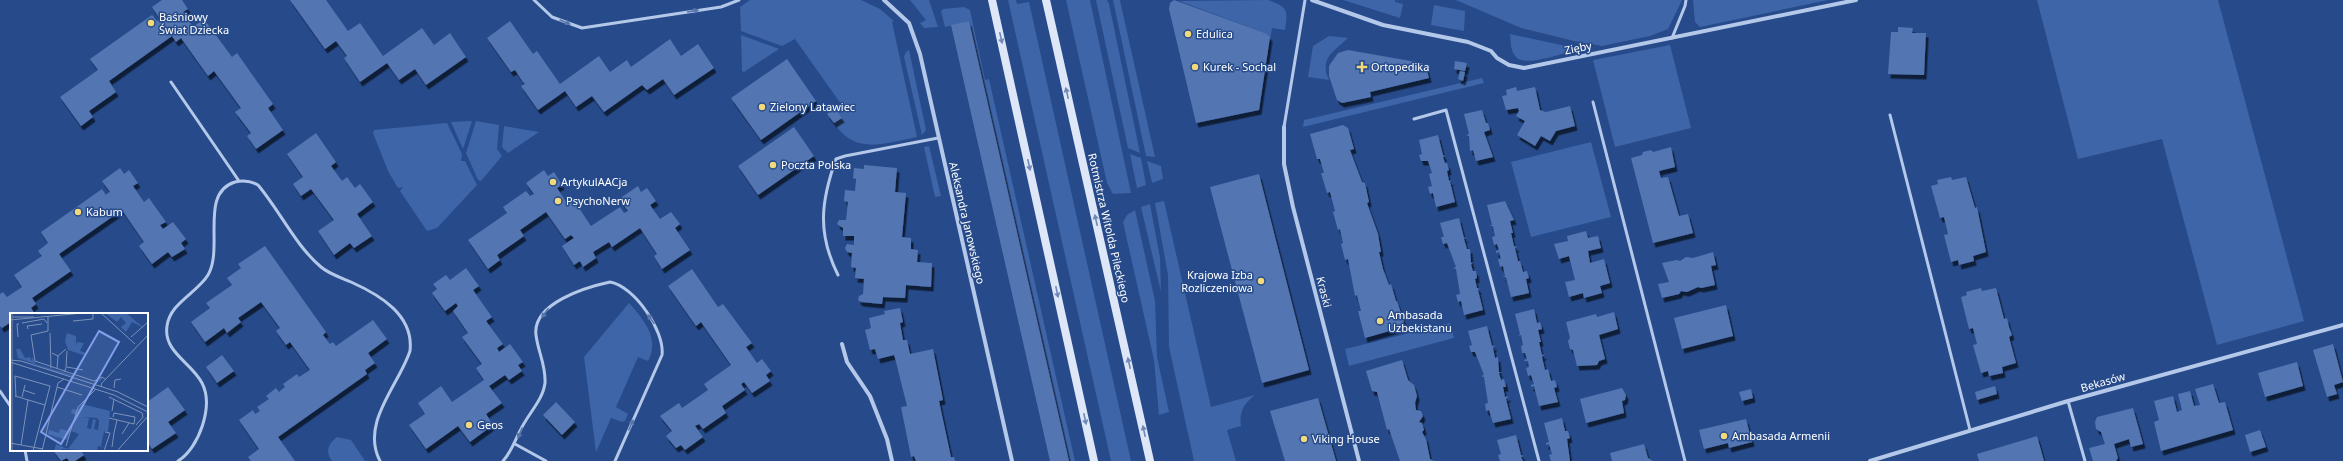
<svg xmlns="http://www.w3.org/2000/svg" width="2343" height="461" viewBox="0 0 2343 461" font-family="'Noto Sans',sans-serif">
<defs>
<filter id="shadow"><feDropShadow dx="2.5" dy="4.5" stdDeviation="0" flood-color="#0009"/></filter>
</defs>
<rect width="100%" height="100%" fill="#264a8a"/>
<!-- green -->
<path fill="#3e65a8" d="M750,0H861L880,9L894,21L892,22L917,137C884,143 856,156 834,123L842,118L835,108L841,104L795,39L782,46L741,31L740,7Z
M910,0H929L938,27L924,28L920,23L926,20Z
M1008,0H1016L1017,4L1029,2L1131,461H1111Z
M1066,0H1090L1131,193L1113,194L1107,183Z
M1096,0H1107L1109,4L1140,153L1128,148Z
M1113,0H1120L1121,5L1155,157L1146,156Z
M1268,0C1288,7 1288,9 1285,30L1272,28L1270,40L1265,33L1179,1Z
M1343,0H1395V2L1403,4L1400,18Z
M1456,0H1682L1668,29L1650,36L1602,46L1574,41L1521,28Z
M1693,0H1828L1700,27L1695,22Z
M2037,0H2218L2304,321L2217,345L2162,139L2078,159Z
M1434,5L1465,11L1464,31L1431,25Z
M964,7L970,10L985,80L989,79L1075,461H1069L969,21L945,27L941,11L943,9Z
M1510,34L1580,49C1567,52 1527,67 1517,58C1510,52 1511,42 1510,34Z
M741,35L779,49L744,72L742,71Z
M1329,36L1348,38C1333,52 1319,59 1329,80L1308,77L1313,46Z
M1670,45L1691,128L1615,147L1593,60Z
M909,50L926,130L922,135L904,57L906,52Z
M1482,78L1484,83L1303,127L1304,120Z
M472,121L463,149L451,122Z
M476,121L499,125L497,149L502,156L481,181L478,180L466,153Z
M447,123L462,154L461,161H465L477,185L437,228L427,231L400,191L403,187L398,188L388,171L373,133L374,130Z
M504,126L539,132L508,153L502,147Z
M1591,142L1611,217L1531,237L1511,162Z
M929,146L941,196L935,197L924,147Z
M1130,154L1141,158L1146,185L1137,188Z
M1147,161L1161,166L1163,179L1152,183Z
M1164,201L1211,407L1255,395C1244,404 1239,411 1241,426L1227,430L1236,461H1194L1169,347L1168,275L1155,203Z
M1150,204L1160,258L1161,292L1141,207Z
M1135,210L1155,301L1157,357L1169,412L1159,415L1154,360L1123,222L1127,215Z
M629,303C644,320 660,338 648,361L638,357L616,407L628,414L625,421L622,422L611,418L596,452L584,357Z
M1450,323L1454,338L1349,366L1345,349Z
M337,437L351,440L365,461H332C325,452 328,444 337,437Z"/>
<!-- building -->
<path fill="#5375b2" filter="url(#shadow)" d="M162,0H182L188,9L183,12L193,27L204,19L232,57L237,53L273,104L268,108L283,130L256,149L247,136L251,133L235,112L241,108L214,71L208,76L181,38L176,42L172,36L109,81L116,92L89,111L93,117L81,126L60,97L98,70L90,59L152,15L157,21L160,19L152,7Z
M290,0H326L348,31L360,23L383,56L422,28L434,45L450,33L466,57L426,85L415,69L399,80L387,63L360,82L344,58L347,56L336,41L325,49Z
M1174,0L1265,33L1270,37L1259,110L1196,123L1169,9L1170,3Z
M510,21L533,54L537,51L560,84L599,56L610,72L627,60L631,67L670,39L681,56L698,44L714,68L674,95L663,79L647,90L642,85L604,112L592,96L576,107L565,91L538,110L521,86L525,84L523,82L515,70L511,72L487,38Z
M969,21L1069,461H1050L951,25Z
M1898,27L1913,28L1912,33H1926L1924,75L1888,74L1891,32H1898Z
M1348,50L1422,63L1426,66L1429,78L1370,92L1371,97L1342,103L1337,100L1329,76V66L1338,53Z
M787,59L816,101L761,140L731,98Z
M1455,61L1467,63L1465,71L1454,69Z
M1460,71L1465,72L1463,81L1458,79Z
M1516,87L1517,91L1535,87L1540,110L1546,112L1570,106L1575,126L1556,131L1550,141L1541,136L1535,146L1517,135L1525,121L1516,116L1519,111L1518,108L1506,110L1502,96L1507,95L1506,90Z
M835,108L842,118L834,123L827,114Z
M1482,110L1486,123H1488L1490,130L1484,132L1493,157L1476,161L1473,150L1470,151L1469,136L1466,135L1469,134L1464,114Z
M1343,125L1348,128L1354,149L1350,150L1362,182L1365,183L1369,202L1367,203L1378,234L1381,252H1379L1383,269L1389,285L1391,284L1396,301H1397L1404,322L1400,328L1365,338L1358,311H1361L1357,295L1355,296L1348,259L1345,260L1341,244L1343,243L1340,229L1338,230L1333,212L1335,211L1330,192L1327,193L1321,173H1324L1320,159H1317L1310,134Z
M794,127L814,156L758,195L738,166Z
M316,133L336,162L331,166L342,181L347,177L355,188L360,184L373,202L357,214L372,236L354,248L350,243L334,255L318,231L334,220L311,189L301,196L293,184L303,177L287,154Z
M1438,135L1443,155L1445,156L1443,157L1445,163H1447L1449,170L1447,171L1449,181L1452,180L1450,182L1455,202L1436,207L1433,193L1430,194L1428,187L1432,186L1429,174L1432,173L1428,161H1421L1419,155L1422,154L1419,140Z
M1671,147L1675,167L1659,171L1661,178L1668,177L1679,216L1688,214L1693,233L1653,243L1631,158L1642,155L1643,152L1651,150L1653,152Z
M864,165L897,168L895,192L906,193L902,237L911,238V249L918,250L917,262L932,263L931,287L906,285L905,298L883,297L882,304L861,302L858,300L859,296L863,294L864,279L855,278L856,268L851,267L852,253L847,252L845,248L847,244L854,245V236H843V228L837,224L839,220H846L848,202L844,201L845,190L855,191L856,179L853,178L854,168L864,169Z
M120,168L124,174L129,170L138,183L133,186L144,202L149,198L166,222L160,225L163,229L173,222L186,239L181,243L185,249L172,257L168,252L152,264L139,246L144,242L122,210L59,254L71,271L32,298L36,304L31,308L35,314H11V322L2,328L0,326V294L3,292L7,297L22,287L14,275L42,256L38,251L48,243L41,232L102,189L106,195L108,193L110,192L102,181Z
M544,170L548,176L554,172L562,185L557,188L567,203L573,199L591,226L620,207L624,213L628,211L619,199L638,186L641,192L647,188L656,201L650,205L660,219L671,212L680,224L675,228L690,250L662,269L654,256L657,254L640,228L612,247L609,242L593,252L596,258L583,267L580,261L574,265L562,246L574,238L571,235L565,239L546,212L520,230L524,236L497,255L500,260L488,269L468,240L507,213L503,207L526,191L530,196L534,194L526,183Z
M1259,174L1309,370L1262,383L1210,187Z
M1951,177L1952,180L1966,177L1975,208L1977,207L1986,252L1973,256L1974,261L1959,265L1958,260L1951,262L1944,235L1948,234L1944,217L1940,218L1931,186L1938,184L1937,180Z
M1505,201L1514,220L1510,221L1513,233H1511L1514,246L1517,247L1515,248L1518,261H1520L1523,272L1527,271L1529,278L1526,279L1529,293L1511,297L1506,277H1502L1505,276L1503,266L1500,267L1498,259H1501L1499,252L1496,253V251L1499,250L1497,244L1494,245L1492,237L1495,236L1493,226H1489L1492,225L1487,205Z
M1459,218L1464,238L1467,237L1464,239L1467,249H1470L1471,263L1473,262L1471,265L1473,271H1476L1477,278L1475,279L1477,288L1480,289L1478,290L1483,310L1464,315L1461,301L1458,302L1456,295L1460,294L1456,269L1453,268L1456,267L1447,243L1443,244L1441,237H1444L1440,223Z
M1586,231L1588,238L1598,236L1601,248L1588,251L1590,263L1604,259L1610,283L1600,286L1602,293L1584,298L1583,293L1569,297L1565,282L1575,280L1569,256L1559,259L1554,244L1568,241L1567,236Z
M265,246L326,332L323,335L330,344L333,342L336,346L373,320L387,339L368,353L375,363L365,370L367,374L278,437L295,461H251L248,457L259,449L239,420L253,410L255,414L260,411L257,407L269,399L266,396L276,388L279,392L281,390L285,387L283,384L297,374L299,377L310,370L290,342L286,345L276,331L280,328L261,302L238,318L241,322L227,333L224,328L205,342L191,322L210,308L206,303L232,285L227,278L241,268L238,264Z
M1713,252L1716,265L1711,266L1715,285L1701,288L1698,287L1687,292L1681,291L1679,294L1662,298L1658,284L1669,282L1662,263L1677,260L1680,261L1686,257L1693,258Z
M466,268L479,286L473,290L492,317L486,321L503,344L497,348L499,352L510,344L523,362L518,365L522,371L509,380L505,375L489,386L502,403L486,414L493,425L470,442L458,426L426,449L409,425L425,414L418,403L441,386L452,402L484,380L476,368L482,364L462,337L468,333L453,311L458,306L456,303L445,311L432,293L437,289L433,284L446,275L450,280Z
M692,269L718,307L723,304L752,343L746,347L757,363L762,359L771,371L766,375L770,381L752,393L744,382L741,384L745,390L722,406L726,413L703,429L699,424L695,426L703,437L685,450L681,445L676,448L666,436L672,431L660,416L679,403L682,408L708,390L704,384L731,365L701,322L696,326L668,286Z
M1981,288L1982,291L1996,288L2004,319L2007,318L2009,327L2012,335L2009,337L2016,363L2002,367L2003,373L1989,376L1988,371L1981,373L1973,345L1977,344L1973,328L1969,329L1961,297L1967,295L1966,292Z
M1726,305L1733,336L1682,349L1674,318Z
M900,308L903,322L900,323L903,340H907L910,354L933,349L943,400L939,401L951,457H954L955,461H916L914,456L911,457L901,407L907,406L895,358L894,355L878,359L875,349L870,350L865,330L871,328L869,318L885,314L884,311Z
M1534,309L1537,323L1540,322L1542,329L1538,330L1541,342H1539L1542,355L1545,354L1542,357L1545,370L1548,369L1551,381L1555,380L1557,387L1554,388L1558,402L1539,406L1534,386L1531,387V385L1534,384L1531,375L1528,376L1526,368L1529,367L1528,361H1525L1524,360L1527,359L1525,353H1522L1521,346L1523,345L1521,335L1518,336L1520,334L1515,314Z
M1614,312L1618,329L1599,335L1605,359L1599,361L1597,365L1577,366L1573,350L1570,349L1568,341L1570,338L1566,322L1596,314L1597,317Z
M1487,326L1492,346L1495,345L1493,348L1495,358L1498,357L1499,372H1502L1499,373L1501,380L1504,379L1506,387H1503L1505,397L1509,396L1506,399L1511,419L1493,423L1489,410L1486,411L1485,404L1488,403L1484,377L1481,376L1484,375L1475,352H1471L1469,346L1472,345L1468,331Z
M2333,344L2343,382L2334,385L2337,394L2327,397L2313,350Z
M222,355L234,371L217,383L206,367Z
M1402,360L1408,380L1414,385L1417,396L1415,403L1416,410L1421,411L1423,416L1419,422L1422,423L1424,430L1422,432L1426,439L1430,459L1434,461H1400L1389,429L1387,430L1377,392L1372,391L1366,371Z
M2297,362L2303,386L2265,397L2258,373Z
M2213,384L2219,403L2225,402L2233,430L2161,451L2154,422L2159,420L2154,401L2173,396L2177,412L2182,410L2178,394L2190,391L2194,406L2200,405L2195,389Z
M1995,386L1997,394L1977,400L1975,392Z
M168,387L185,410L168,422L176,433L152,449L147,442V402Z
M1622,388L1626,395L1625,400L1622,401L1624,413L1586,423L1580,399Z
M1751,389L1753,398L1742,401L1739,392Z
M1318,398L1336,461H1285L1270,411Z
M556,402L575,422L562,435L543,415Z
M2133,408L2143,444L2131,447L2129,439L2114,444L2118,458L2116,461H2093L2089,448L2105,444L2101,432L2096,429L2095,422L2097,417Z
M1562,418L1565,431H1568L1570,438L1567,439L1570,461H1551L1549,455L1552,454L1549,444L1546,445V443L1549,442L1544,423Z
M1746,419L1752,442L1729,448L1728,443L1704,449L1699,430Z
M2260,430L2266,447L2250,452L2245,435Z
M1516,435L1521,455L1524,456L1521,457L1523,461H1500L1498,455L1501,454L1497,440Z
M2037,436L2044,461H1979L1977,454Z
M1644,444L1648,458L1653,461H1612L1610,453Z
M53,450H80L84,455L75,461H69L67,458L61,461Z"/>
<g fill="none" stroke-linecap="round" stroke-linejoin="round">
<!-- service -->
<path stroke="#b4c8e9" stroke-width="3" d="M534,0L552,17L582,28L721,7L739,0
M1672,38L1685,6L1686,0
M171,82L239,181
M1593,102L1685,461
M1890,115L1970,430
M1414,119L1446,110L1539,461
M1284,127L1305,0
M838,275C817,233 821,201 836,159L845,156L938,138
M0,391L11,407
M2068,401L2085,461
M515,444L546,461
M25,450L27,461
M178,461C199,448 214,406 202,383C192,363 163,352 167,326C170,303 197,293 208,275C224,248 199,193 235,182C243,180 251,181 258,185C280,211 295,245 321,267C329,274 342,278 351,282C380,295 414,315 410,351C399,385 360,423 380,461
M503,461C512,451 515,440 521,429C528,414 543,400 545,383C546,365 538,352 536,335C532,303 587,287 610,282C634,286 665,331 662,355L615,461"/>
<!-- minor -->
<path stroke="#b4c8e9" stroke-width="4" d="M884,0L909,23L920,54L1012,461
M1312,0L1383,25L1468,42L1491,51L1497,58L1509,65L1524,68L1856,0
M1284,127V164L1293,207L1359,461
M842,344L847,362L870,396L887,439L892,461
M1870,461L2068,401L2343,325"/>
<!-- secondary -->
<path stroke="#dee7f8" stroke-width="8" d="M992,0L1094,461
M1046,0L1150,461"/>
</g>
<!-- one-way arrows -->
<defs><path id="oneway-solid" d="M-6-.8H1V-3.2L6.5 0L1 3.2V.8H-6Z"/></defs>
<g fill="#5876ab">
<use href="#oneway-solid" transform="translate(693 11) rotate(-9)"/>
<use href="#oneway-solid" transform="translate(565 22) rotate(23)"/>
<use href="#oneway-solid" transform="translate(545 313) rotate(126)"/>
<use href="#oneway-solid" transform="translate(651 319) rotate(-125)"/>
<use href="#oneway-solid" transform="translate(631 425) rotate(-66)"/>
<use href="#oneway-solid" transform="translate(520 433) rotate(114)"/>
</g>
<g fill="#7089b6">
<use href="#oneway-solid" transform="translate(1001 38) rotate(77)"/>
<use href="#oneway-solid" transform="translate(1067 93) rotate(-103)"/>
<use href="#oneway-solid" transform="translate(1029 165) rotate(78)"/>
<use href="#oneway-solid" transform="translate(1096 220) rotate(-103)"/>
<use href="#oneway-solid" transform="translate(1057 292) rotate(78)"/>
<use href="#oneway-solid" transform="translate(1129 363) rotate(-103)"/>
<use href="#oneway-solid" transform="translate(1085 419) rotate(78)"/>
<use href="#oneway-solid" transform="translate(1144 431) rotate(-102)"/>
</g>
<!-- markers -->
<g fill="#f2d979" stroke="#264a8a" stroke-width="1.5">
<circle cx="151" cy="23" r="4"/>
<circle cx="1188" cy="34" r="4"/>
<circle cx="1195" cy="67" r="4"/>
<path d="M1360 61h4v4h4v4h-4v4h-4v-4h-4v-4h4z"/>
<circle cx="762" cy="107" r="4"/>
<circle cx="773" cy="165" r="4"/>
<circle cx="553" cy="182" r="4"/>
<circle cx="558" cy="201" r="4"/>
<circle cx="78" cy="212" r="4"/>
<circle cx="1261" cy="281" r="4"/>
<circle cx="1380" cy="321" r="4"/>
<circle cx="469" cy="425" r="4"/>
<circle cx="1724" cy="436" r="4"/>
<circle cx="1304" cy="439" r="4"/>
</g>
<g text-anchor="middle" stroke-width="3" stroke-linejoin="round" paint-order="stroke">
<!-- poi labels -->
<g font-size="11" fill="#fff" stroke="#264a8a" text-anchor="start">
<text x="159" y="21">Baśniowy<tspan x="159" dy="13">Świat Dziecka</tspan></text>
<text x="1196" y="38">Edulica</text>
<text x="1203" y="71">Kurek - Sochal</text>
<text x="1371" y="71">Ortopedika</text>
<text x="770" y="111">Zielony Latawiec</text>
<text x="781" y="169">Poczta Polska</text>
<text x="561" y="186">ArtykulAACja</text>
<text x="566" y="205">PsychoNerw</text>
<text x="86" y="216">Kabum</text>
<text x="1253" y="279" text-anchor="end">Krajowa Izba<tspan x="1253" dy="13">Rozliczeniowa</tspan></text>
<text x="1388" y="319">Ambasada<tspan x="1388" dy="13">Uzbekistanu</tspan></text>
<text x="477" y="429">Geos</text>
<text x="1732" y="440">Ambasada Armenii</text>
<text x="1312" y="443">Viking House</text>
</g>
<!-- street labels -->
<g font-size="11" fill="#fff" stroke="#264a8a">
<text transform="translate(1578 48) rotate(-11)" y="4">Zięby</text>
<text transform="translate(967 223) rotate(77)" y="4">Aleksandra Janowskiego</text>
<text transform="translate(1109 228) rotate(77)" y="4">Rotmistrza Witolda Pileckiego</text>
<text transform="translate(1324 292) rotate(76)" y="4">Kraski</text>
<text transform="translate(2103 382) rotate(-16)" y="4">Bekasów</text>
</g>
</g>
<!-- overview -->
<g transform="translate(10 313)">
<rect width="138" height="138" fill="#264a8a"/>
<path d="M95,0H116L134,15L122,9L116,19L111,14L116,10L111,4L107,9ZM57,20L66,23V32L67,29L74,30L70,38L76,40L73,42L58,37L55,28ZM6,36H10L15,45L20,44L22,48V44L26,51L63,62L62,64L84,71L91,65L93,66L85,71L46,59L8,45ZM72,91L100,98L98,119L94,118L91,133L95,135L88,133L87,138L52,136L50,138H43L34,136L44,138L46,131L58,136L69,121L61,118L67,102L61,100L62,96L67,97ZM72,104L87,105L89,108L88,117L84,116L86,107L83,106L81,116L77,115L79,105ZM50,116L60,118L57,127L38,121L39,117L49,120Z" fill="#3e65a8" fill-rule="evenodd"/>
<path fill="none" stroke="#7d92b9" stroke-width="1" d="M91,0L125,31M3,4H24M38,4V18L21,22L25,48L84,68L92,64L95,66M0,7L73,0M63,8L83,6V0M12,10L34,6L37,10M18,16L17,13L32,11M40,20L41,55M8,24L7,11H9M121,24L138,9M42,40L48,43L56,36M0,47L11,48L108,79L138,94M0,49L104,82L138,99M57,54L73,57M47,56L48,43M54,59L56,55L57,38M47,74L72,82M92,74L91,71L138,22M104,75L105,67L111,66M13,77L25,81M5,83L35,92M6,84L5,63L40,73L23,138M12,84L15,72M99,84L132,100L133,104L126,112M102,98L104,86M103,104L104,100L125,104L124,111M99,105L124,111M104,120L107,107M112,121L119,110M0,130L33,136M11,132L18,87M56,133L68,94L86,76M102,134L104,120M2,138V0M32,138L48,70L54,66M94,138L100,120L95,119M107,138L138,103"/>
<path fill="#839eea" fill-opacity="0.15" stroke="#839eea" stroke-width="2" d="M89,18L109,29L51,131L31,119Z"/>
<rect width="138" height="138" fill="none" stroke="#fff" stroke-width="2"/>
</g>
</svg>
